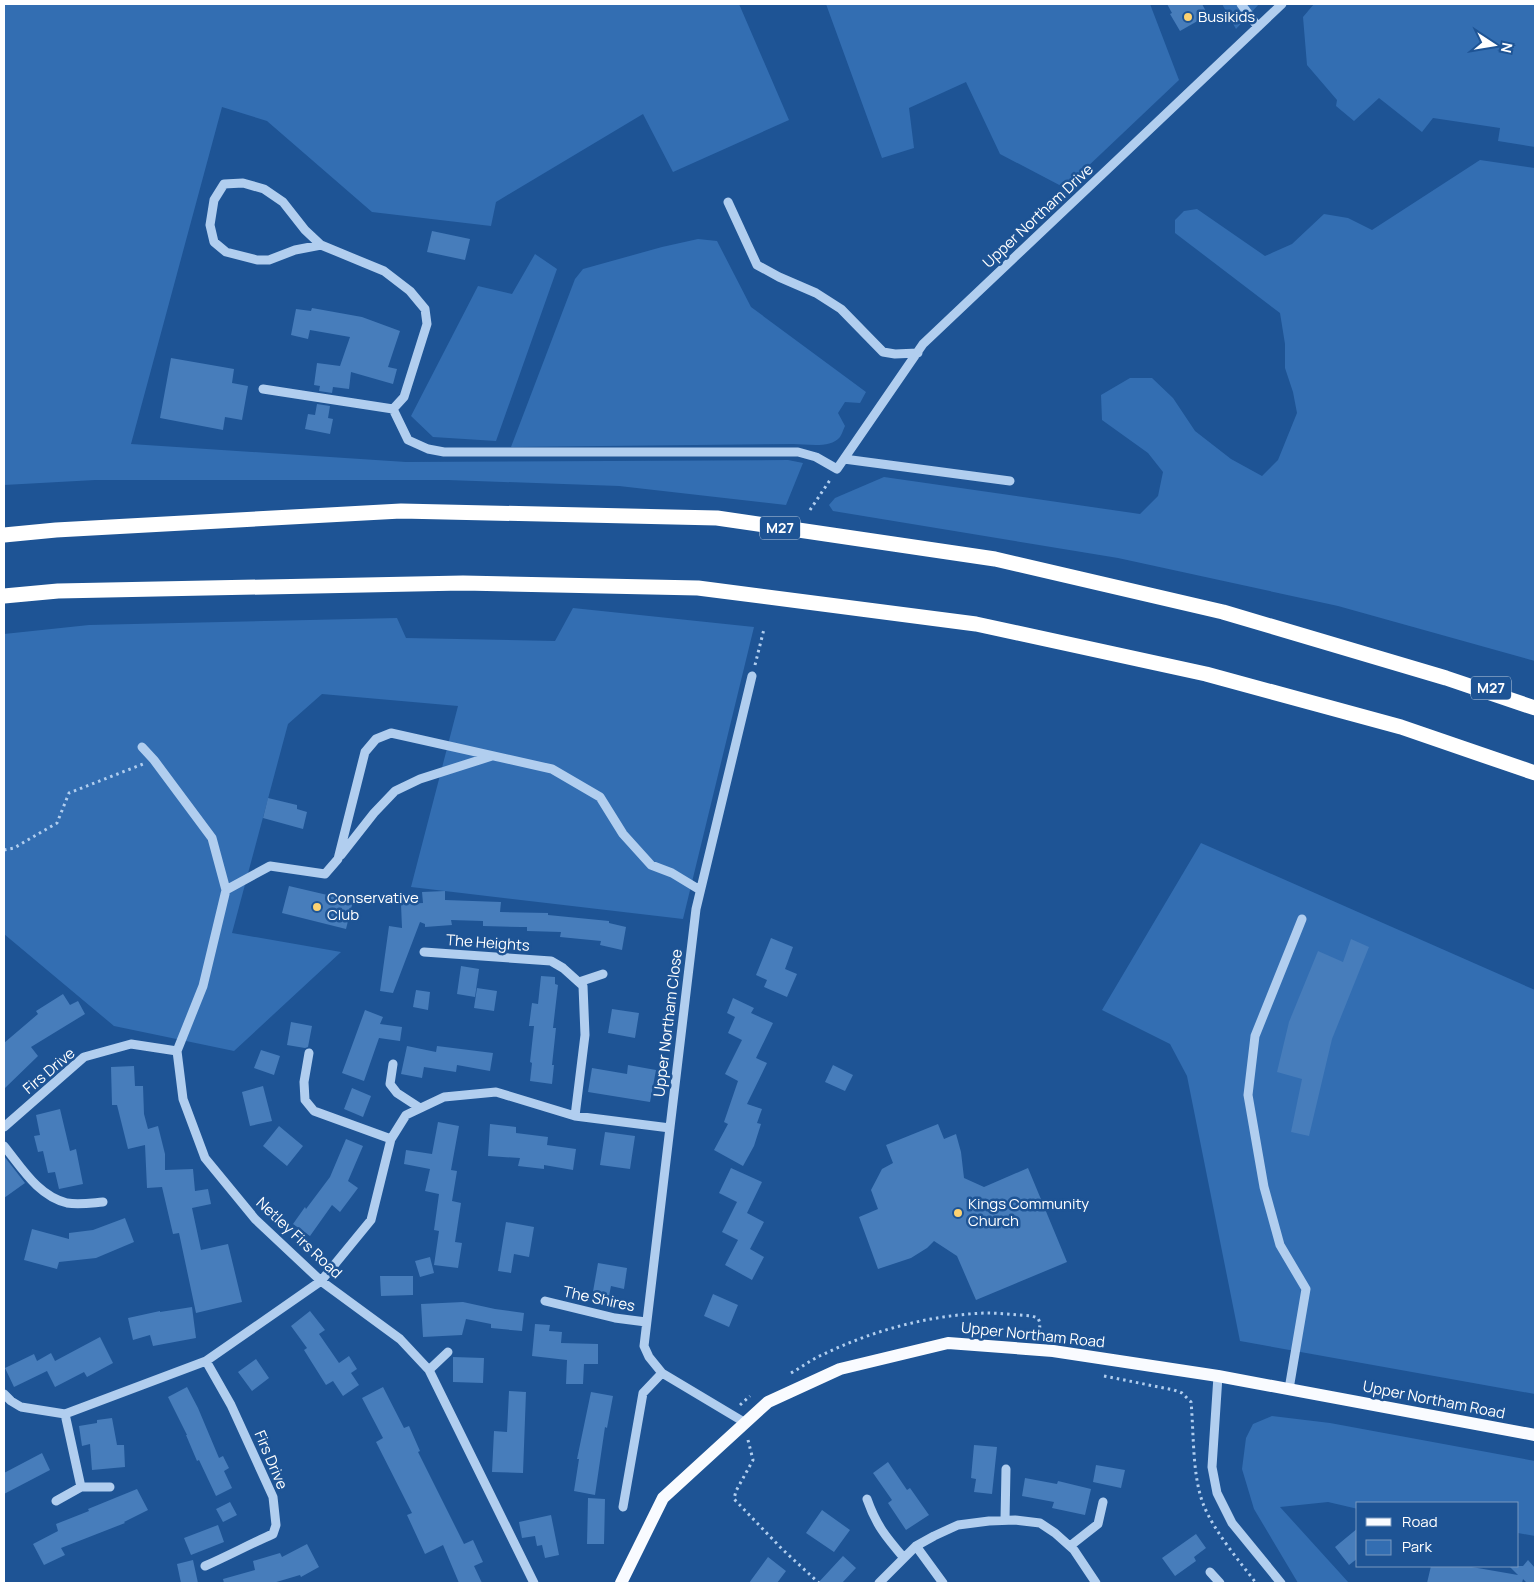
<svg xmlns="http://www.w3.org/2000/svg" width="1539" height="1587" viewBox="0 0 1539 1587" font-family="Manrope,sans-serif">
<rect width="100%" height="100%" fill="#1e5495"/>
<!-- green -->
<path fill="#336eb2" d="M4,4H739L789,120L673,172L643,114L496,202L491,226L372,212L267,121L222,107L131,444L406,462L788,460L803,463L786,505L619,486L448,480H95L4,485Z
M826,4H1150L1179,80L1065,188L1000,154L966,82L909,108L914,148L882,158Z
M1222,4H1259L1236,29Z
M1314,4H1535V147L1498,141L1500,128L1433,118L1422,132L1379,98L1354,121L1336,106L1337,100L1307,65L1303,17Z
M1480,160L1535,168V661L1338,606L1118,558L833,511L829,505L835,498L884,477L1140,514L1158,496L1163,472L1148,453L1102,420L1101,395L1130,378H1152L1173,398L1195,431L1231,459L1262,476L1278,460L1297,413L1293,392L1285,368V344L1280,313L1175,233V220L1184,211L1197,209L1265,256L1292,244L1324,214L1348,218L1372,230Z
M698,239L717,241L751,307L866,392L860,403L845,402L838,413L845,426C843,430 842,434 840,437C830,449 807,444 793,444L511,447L575,279L583,269L662,247Z
M535,254L557,269L496,441L433,437L411,416L478,286L512,294Z
M573,608L754,627L683,919L411,887L458,706L322,694L288,724L232,933L341,952L234,1051L114,1026L4,934V634L89,625L397,618L406,638L555,641Z
M1201,843L1535,990V1394L1240,1341L1187,1076L1170,1044L1102,1010Z
M1272,1416L1330,1423L1535,1461V1536L1518,1533V1503H1358V1509L1328,1502L1280,1507L1349,1583H1298L1254,1509L1242,1469L1246,1438L1253,1424Z"/>
<!-- building -->
<path fill="#477dbb" d="M1167,4H1202L1208,15L1180,31L1170,14L1172,13Z
M432,231L470,239L465,260L427,252Z
M312,308L362,317L400,331L388,367L397,369L393,384L351,372L349,389L333,387L332,393L319,391L320,386L314,385L317,363L340,366L350,337L310,330L308,339L291,335L296,309L311,311Z
M171,358L234,369L232,383L248,386L242,420L225,417L223,430L160,418Z
M317,404L330,406L328,418L333,419L330,434L305,429L308,414L315,415Z
M268,798L297,805V809L307,812L303,829L263,818Z
M289,886L353,901L346,929L282,913Z
M445,891V900L501,902L500,912L548,913V915L609,921V923L626,927L622,950L600,945L601,941L560,937L561,932L527,931V927H521L483,926V921L451,920L452,925L425,927V924L420,922L393,993L380,991L389,926L402,928L401,904L423,903L422,892Z
M771,938L793,947L785,969L797,974L787,997L764,987L767,980L756,975Z
M1351,939L1369,947L1332,1039L1309,1136L1291,1132L1302,1079L1277,1072L1289,1022L1318,951L1343,962Z
M461,966L479,969L475,997L457,994Z
M541,976L555,977V984L558,985L553,1028H556L552,1065H554L552,1084L530,1081L532,1063L530,1062L534,1026H529L532,1003L538,1004Z
M477,988L497,991L494,1011L474,1008Z
M416,990L430,992L428,1010L413,1007Z
M63,994L70,1005L78,1001L85,1014L31,1047L38,1056L4,1089V1043L38,1014L36,1011Z
M733,998L754,1008L751,1013L773,1023L756,1058L767,1063L747,1104L762,1109L757,1123L761,1124L754,1146L743,1166L714,1150L728,1124L724,1122L738,1081L725,1074L742,1040L728,1033L735,1017L727,1013Z
M612,1009L639,1013L635,1038L608,1033Z
M365,1010L383,1017L380,1024L402,1027L400,1041L379,1038L364,1081L342,1073Z
M291,1022L312,1026L308,1047L305,1048L287,1045Z
M407,1046L436,1052L437,1046L493,1053L490,1071L457,1065L456,1072L424,1067L422,1078L401,1074Z
M261,1050L280,1056L274,1075L254,1068Z
M628,1065L656,1070L650,1102L588,1092L592,1068L627,1074Z
M833,1065L853,1075L845,1091L825,1082Z
M134,1066L135,1086H143L144,1114L148,1129L158,1126L165,1154V1170L193,1169L195,1191L208,1189L211,1204L192,1208L201,1250L228,1244L242,1302L196,1313L179,1233L173,1234L162,1187L147,1188L145,1145L128,1149L117,1105H112L111,1067Z
M263,1086L272,1121L250,1126L242,1092Z
M352,1088L371,1096L363,1117L344,1109Z
M60,1109L70,1151L76,1149L83,1184L59,1189L55,1172L48,1173L43,1151L38,1152L34,1136L40,1135L36,1115Z
M438,1122L459,1126L451,1170L457,1171L452,1201L461,1203L455,1242L462,1243L458,1268L434,1265L439,1231L434,1230L439,1194L425,1191L430,1169L404,1164L406,1150L432,1154Z
M490,1124L516,1127V1133L548,1137L547,1145L576,1149L573,1170L544,1165V1169L518,1166L520,1158L488,1156Z
M938,1124L944,1139L956,1134L961,1152L964,1178L984,1187L1028,1168L1067,1262L976,1300L957,1256L934,1241L927,1248L911,1258L878,1269L859,1217L878,1209L871,1190L882,1169L893,1163L886,1145Z
M279,1126L303,1146L287,1166L263,1146Z
M605,1132L635,1136L630,1169L600,1165Z
M346,1139L363,1146L348,1181L358,1188L340,1212L332,1205L310,1236L293,1224L305,1207L306,1209L330,1177Z
M4,1156L25,1183L4,1198Z
M731,1168L762,1182L747,1213L764,1222L750,1249L764,1257L752,1280L725,1265L738,1240L722,1232L737,1202L719,1193Z
M125,1218L134,1242L96,1258L59,1262L57,1269L24,1260L32,1229L69,1239V1233L93,1230Z
M506,1222L534,1227L529,1257L514,1254L511,1273L498,1271Z
M430,1257L434,1273L420,1277L415,1261Z
M598,1263L627,1268L624,1289L611,1286L607,1306L591,1303Z
M380,1276H413V1295L381,1296Z
M713,1294L738,1305L729,1327L704,1316Z
M463,1302L495,1309L524,1313L522,1331L491,1328V1324L466,1319L462,1335L423,1337L421,1304Z
M192,1307L196,1338L153,1346L150,1335L133,1340L128,1318L160,1311V1312Z
M310,1311L325,1330L319,1334L339,1363L349,1356L357,1369L351,1373L359,1385L343,1396L333,1381L326,1385L304,1350L307,1348L291,1326Z
M535,1324L550,1325L549,1331L562,1332L561,1343L598,1344V1364H584L583,1384H566L567,1360L532,1356Z
M100,1337L113,1363L87,1377L84,1372L55,1387L47,1371L14,1387L5,1368L34,1354L37,1361L51,1353L55,1361Z
M453,1357L484,1358L483,1383L453,1382Z
M256,1359L269,1378L252,1391L238,1372Z
M187,1387L198,1408L219,1458L223,1456L229,1468L224,1471L232,1488L216,1496L199,1460L197,1461L186,1435H187L168,1397Z
M383,1387L404,1428L409,1426L420,1451L418,1452L464,1544L473,1540L483,1562L474,1566L482,1583H459L443,1545L425,1554L407,1515L412,1513L376,1442L383,1438L362,1398Z
M509,1391L526,1392L523,1473L492,1472L494,1431L507,1432Z
M591,1392L613,1396L607,1428L605,1427L595,1495L574,1491L579,1459H577Z
M112,1418L117,1445H124L125,1467L92,1470L90,1444L82,1446L79,1426L97,1423V1420Z
M974,1445L997,1447L992,1494L974,1492L976,1479L971,1478Z
M42,1453L50,1470L4,1494V1473Z
M888,1462L907,1490L910,1488L929,1515L906,1530L888,1503L892,1500L873,1473Z
M1096,1465L1125,1470L1121,1488L1093,1482Z
M1025,1478L1057,1484L1058,1481L1091,1489L1085,1515L1052,1508L1054,1502L1022,1496Z
M137,1489L148,1510L124,1522L125,1523L61,1548L65,1555L44,1565L33,1544L58,1531L56,1524L89,1511L88,1509Z
M588,1498L605,1499L604,1544H587Z
M230,1502L237,1515L223,1522L216,1509Z
M822,1510L850,1530L834,1552L806,1533Z
M551,1515L559,1555L545,1558L542,1545L537,1546L535,1536L522,1538L519,1522Z
M218,1525L224,1542L191,1555L184,1538Z
M1358,1528V1558L1349,1565L1335,1547Z
M1196,1534L1206,1548L1194,1557L1196,1561L1175,1576L1162,1558Z
M307,1544L319,1567L301,1577L300,1575L273,1583H224L223,1579L255,1570L253,1561L280,1553L282,1557Z
M843,1556L856,1568L842,1583H818Z
M768,1557L786,1571L777,1583H749Z
M193,1560L198,1583H181L177,1564Z
M1528,1560L1535,1568V1583H1527L1523,1579L1522,1583H1427L1431,1566H1466L1518,1575L1509,1566H1523Z"/>
<g fill="none" stroke-linecap="round" stroke-linejoin="round">
<!-- path -->
<path stroke="#b1ceef" stroke-width="3" stroke-dasharray="2.5 4" stroke-linecap="butt" d="M810,510L830,480
M755,665L764,629
M4,850L14,848L57,823L69,793L143,764
M791,1373C802,1367 812,1359 824,1354C874,1330 930,1315 986,1313C1001,1313 1016,1315 1032,1316L1038,1318L1040,1323L1039,1337
M1104,1376L1174,1390L1182,1393L1191,1402C1194,1434 1192,1477 1204,1506C1214,1531 1240,1562 1256,1583
M740,1405L750,1396
M748,1440L753,1460L736,1491L734,1499L782,1549L819,1583"/>
<!-- minor -->
<path stroke="#b1ceef" stroke-width="9" d="M1241,4L1258,27
M728,202L757,265L779,277L816,293L841,309L883,352L895,354L918,353
M263,389L393,409L404,397L427,324L425,309L410,291L384,271L321,245L295,250L269,260H257L226,252L214,242L210,225L214,200L224,184L243,183L264,189L283,202L305,230L321,245
M393,409L408,440L428,449L444,452H798L816,457L837,469L923,344L1282,4
M844,459L1010,481
M142,747L154,760L212,838L226,890L203,986L177,1051L183,1099L205,1158L255,1219L321,1281L400,1339L429,1370L534,1583
M341,855L374,813L395,791L420,779L492,756
M226,890L270,866L325,874L338,859L365,752L376,739L391,733L552,769L600,797L623,834L651,865L672,873L700,890
M424,952L551,961L563,968L583,986L585,1035L575,1116
M579,982L603,974
M309,1053L304,1082L305,1100L314,1111L391,1139
M393,1064L390,1084L397,1093L420,1108
M4,1127L84,1057L131,1044L177,1051
M4,1146C22,1168 38,1196 67,1203C79,1205 91,1203 103,1202
M545,1301L615,1318L646,1322
M429,1370L448,1352
M1218,1376L1212,1467L1217,1493L1232,1523L1281,1583
M1289,1389L1306,1289L1280,1245L1264,1187L1248,1095L1255,1036L1302,919
M4,1394L11,1401L21,1407L65,1414L206,1361L321,1281L371,1220L391,1139L406,1115L444,1097L496,1092L575,1116L670,1128
M65,1414L81,1487
M744,1422L662,1373L649,1357L644,1346L696,909L752,676
M867,1499C876,1525 886,1537 904,1558
M56,1501L81,1487H110
M623,1507L643,1393L662,1373
M1005,1520L1006,1469
M916,1546L943,1583
M1070,1546L1098,1524L1103,1502
M205,1566C228,1556 250,1544 273,1534L276,1525L273,1497L231,1405L206,1361
M1210,1572L1220,1583
M879,1583L916,1546L934,1536L958,1525L989,1521L1015,1520L1040,1523L1055,1533L1074,1550L1096,1583"/>
<!-- major -->
<path stroke="#f9fbff" stroke-width="12" d="M621,1583L663,1498L768,1402L840,1369L948,1343L1053,1351L1218,1376L1535,1435"/>
<!-- highway -->
<path stroke="#fff" stroke-width="15" d="M4,535L56,530L401,511L717,518L995,559L1223,612L1446,678L1535,708
M4,596L58,591L463,583L698,588L976,624L1206,674L1401,727L1535,773"/>
</g>
<!-- markers -->
<g fill="#fdd271" stroke="#1e5495" stroke-width="2">
<circle cx="1188" cy="17" r="5"/>
<circle cx="317" cy="907" r="5"/>
<circle cx="958" cy="1213" r="5"/>
</g>
<g text-anchor="middle" stroke-width="5" stroke-linejoin="round" paint-order="stroke">
<!-- shield labels -->
<g fill="#1e5495" stroke="#bcccdf" stroke-width="1">
<rect x="760" y="516.5" width="40" height="23" rx="4"/>
<rect x="1471" y="676.5" width="40" height="23" rx="4"/>
</g>
<g font-size="14" font-weight="bold" fill="#fff">
<text x="780" y="533">M27</text>
<text x="1491" y="693">M27</text>
</g>
<!-- poi labels -->
<g font-size="15" fill="#fff" stroke="#1e5495" text-anchor="start">
<text x="1198" y="22">Busikids</text>
<text x="327" y="903">Conservative<tspan x="327" dy="17">Club</tspan></text>
<text x="968" y="1209">Kings Community<tspan x="968" dy="17">Church</tspan></text>
</g>
<!-- street labels -->
<g font-size="15" fill="#fff" stroke="#1e5495">
<text transform="translate(1038 216) rotate(-43)" y="5">Upper Northam Drive</text>
<text transform="translate(488 943) rotate(4)" y="5">The Heights</text>
<text transform="translate(668 1023) rotate(-83)" y="5">Upper Northam Close</text>
<text transform="translate(49 1071) rotate(-40)" y="5">Firs Drive</text>
<text transform="translate(299 1238) rotate(43)" y="5">Netley Firs Road</text>
<text transform="translate(599 1299) rotate(12)" y="5">The Shires</text>
<text transform="translate(1033 1335) rotate(6)" y="5">Upper Northam Road</text>
<text transform="translate(1434 1400) rotate(11)" y="5">Upper Northam Road</text>
<text transform="translate(271 1460) rotate(67)" y="5">Firs Drive</text>
</g>
</g>
<!-- border -->
<rect width="1539" height="1587" fill="none" stroke="#ffffff" stroke-width="10"/>
<!-- legend -->
<rect x="1356" y="1502" width="162" height="65" fill="#1e5495" stroke="#7898bf"/>
<rect x="1366" y="1518" width="25" height="8" fill="#f9fbff" stroke="#7898bf"/>
<text x="1402" y="1527" font-size="15" fill="#ffffff">Road</text>
<rect x="1366" y="1540" width="25" height="15" fill="#336eb2" stroke="#7898bf"/>
<text x="1402" y="1552" font-size="15" fill="#ffffff">Park</text>
<!-- north arrow -->
<g transform="translate(1494 45) rotate(102)" stroke="#1e5495" stroke-width="4" paint-order="stroke">
<path d="M0-4L9 19L0 12L-9 19Z" fill="#ffffff"/>
<text y="-8" font-size="14" font-weight="bold" text-anchor="middle" fill="#ffffff">N</text>
</g>
</svg>
